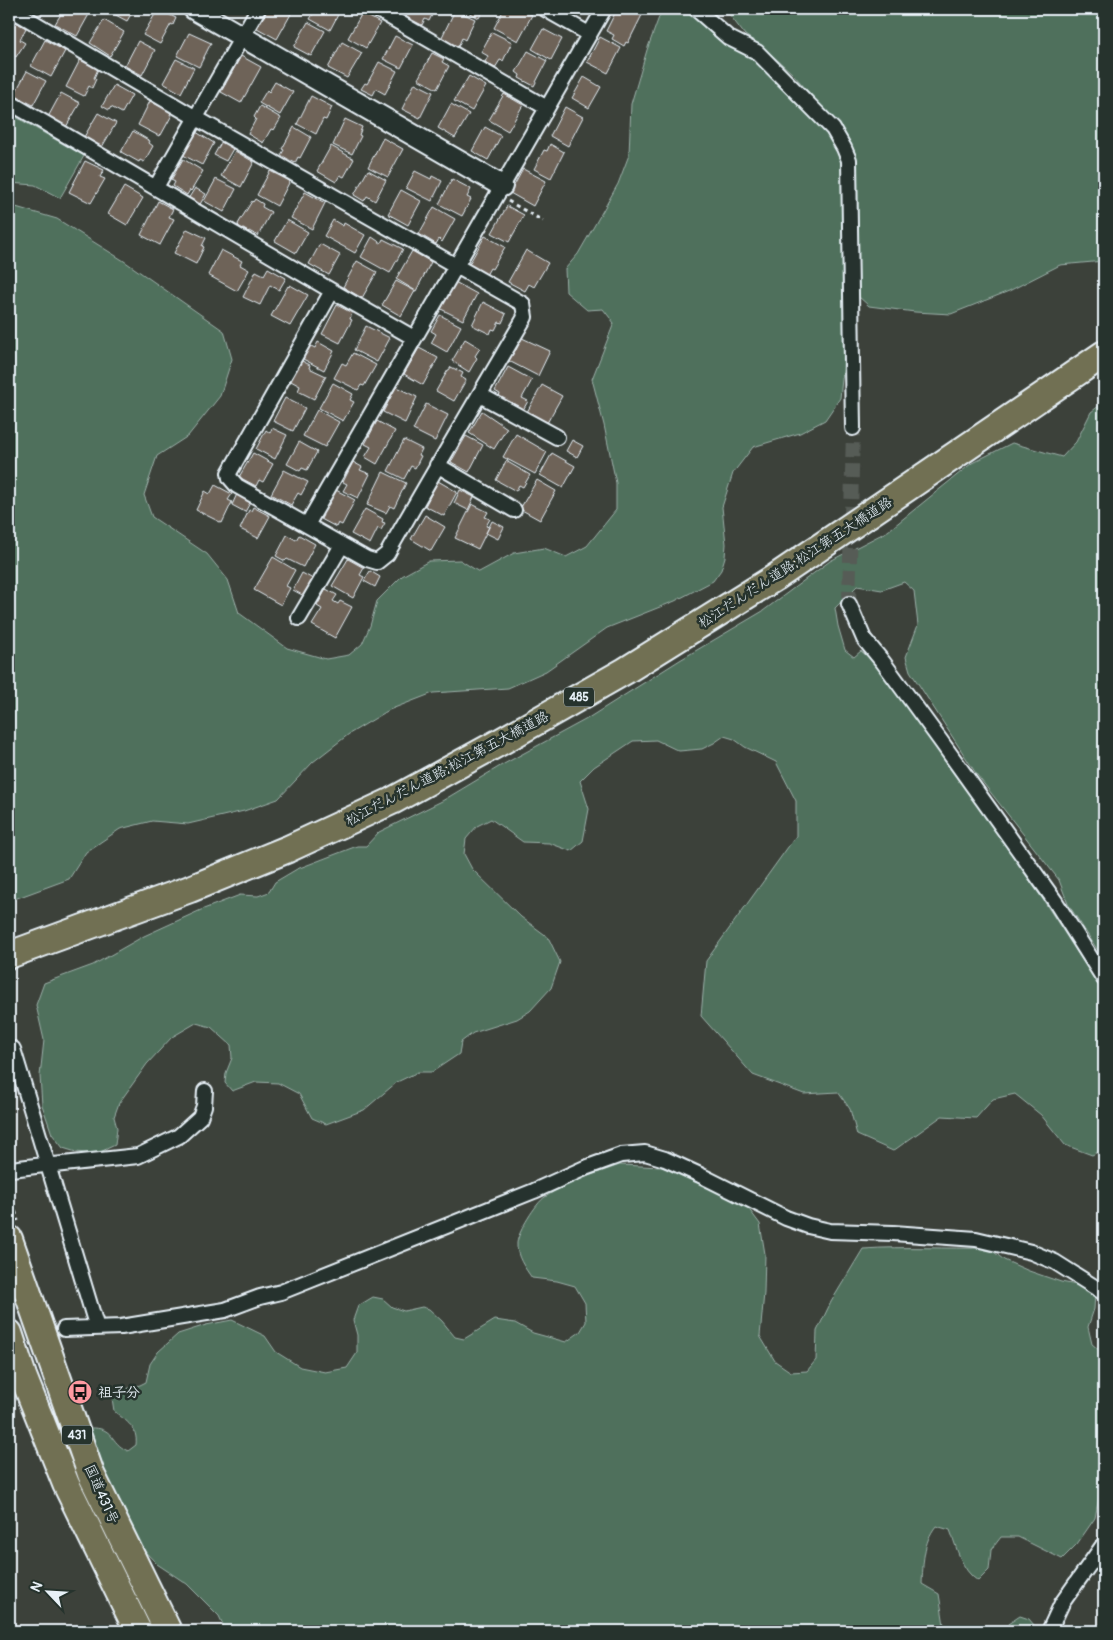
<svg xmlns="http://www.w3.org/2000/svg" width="1113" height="1640" viewBox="0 0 1113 1640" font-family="Pangolin,'Klee One',sans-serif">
<rect width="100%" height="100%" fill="#3c413a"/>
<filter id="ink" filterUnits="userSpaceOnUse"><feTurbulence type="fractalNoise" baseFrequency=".02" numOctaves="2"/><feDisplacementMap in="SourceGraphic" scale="10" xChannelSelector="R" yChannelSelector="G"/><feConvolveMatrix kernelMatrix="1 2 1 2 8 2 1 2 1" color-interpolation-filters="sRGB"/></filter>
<g filter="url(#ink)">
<!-- green -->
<path fill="#4f705b" stroke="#9cb0aa" d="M662,9H689L726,42L755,57L829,131L844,163L845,312L843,370L840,398L825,420L800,433L753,447L733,473L722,507L726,544L725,557L721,570L713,581L675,601L607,628L546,671L508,688L433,693L389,710L349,734L313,762L278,799L244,811L188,824L152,821L120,829L86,852L69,879L9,901V205L57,219L124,261L224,331L232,359L220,396L188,436L157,456L144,495L152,517L207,554L228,580L239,613L287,648L326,659L349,655L362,644L370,626L377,601L402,576L429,561L460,560L479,572L514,553L544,548L566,557L587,546L616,510V483L604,425L592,379L614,323L603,309L587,310L566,292L565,269L578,254L589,235L618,184L629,155L631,104L647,50Z
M727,9H1104V261L1060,265L1009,291L951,314L915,312L869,306L858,296L857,242L839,127L793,74L764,48L745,35L729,14Z
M9,113L84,156L60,198L35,185L9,183Z
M1104,402V960L1068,904L1059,880L977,775L910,671L906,657L918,625L914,591L904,582L882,590L857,586L835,608L838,626L845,650L854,657L861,651L879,666L1042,898L1104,994V1149L1092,1155L1065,1145L1041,1115L1015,1094L993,1099L976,1118L942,1116L893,1151L857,1135L850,1109L838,1092L804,1094L753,1075L701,1016L706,961L796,836V801L776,762L745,747L734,739L724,736L714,743L702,749L679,751L656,740L633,741L594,767L580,781L589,809L583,841L571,851L549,843L523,842L491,819L477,826L466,839L464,854L472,869L521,917L548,937L560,962L551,988L530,1011L517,1019L473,1033L461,1042L459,1054L432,1072H418L397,1082L364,1110L326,1124L312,1118L299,1094L278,1083L256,1082L232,1091L225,1083L226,1073L232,1058L231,1045L211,1027L196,1023L172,1037L147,1064L119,1103L114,1117L117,1128L115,1145L96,1154L76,1152L63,1148L52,1134L42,1105L40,1076L44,1040L36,1005L44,983L93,965L144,936L201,910L240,895L258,896L269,892L275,882L297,869L357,846H366L379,832L442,801L502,765L585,720L680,660L763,611L830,561L888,531L972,463L1012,443L1062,457L1076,442L1091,412Z
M620,1165L661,1167L691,1175L745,1204L760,1224L765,1254L764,1293L760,1336L775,1361L791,1372L807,1371L816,1360L817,1331L831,1302L863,1249C905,1246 947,1249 989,1248L1004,1260L1029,1271L1061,1282L1087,1287L1095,1293L1094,1309L1088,1327L1092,1344L1104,1354V1471L1095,1518L1077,1544L1062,1559L1018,1537H1001L991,1550L989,1570L978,1581C961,1570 957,1548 950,1530L936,1526C923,1542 923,1564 922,1584L939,1594L944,1625L941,1631H226L219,1616L187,1584L157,1564L124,1530L89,1428C116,1427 108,1442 128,1451L136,1445C138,1427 127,1422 114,1411L112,1398L129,1388L140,1385L146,1382L150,1364L158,1352L178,1334L206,1325L232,1320L265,1336L276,1352L300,1367L325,1372L347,1368L357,1353V1335L353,1320L358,1306L373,1297L383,1299L392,1307L404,1311L422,1307L429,1309L442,1321L455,1337L464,1339L495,1320L515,1323L533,1333L566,1342L580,1332L586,1322L585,1303L575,1286L557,1281L532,1278C525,1268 516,1256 517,1243C518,1232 536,1203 545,1197C568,1182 594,1174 620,1165Z
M1020,1616L1029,1619L1039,1631H1006L1008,1624Z"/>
<!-- building -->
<path fill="#6e6359" stroke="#e8f1f8" d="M32,9H45L42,14Z
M64,9H92L77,36L55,24Z
M111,9H134L127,21L110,12Z
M158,9L176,18L173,25L171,24L160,44L143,35Z
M268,9H282L291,14L277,39L257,28Z
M316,9H341L330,30L310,19Z
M410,9H435L429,21L425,19L422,25L406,17Z
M462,9H484L479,18Z
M504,9H520L532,15L518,41L494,28Z
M570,9H585L582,15Z
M617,9H640L644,11L628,43L626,42L624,46L612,39L614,35L606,31Z
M455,10L475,19L465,40L462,38L458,47L441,39Z
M362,13L380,23L366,48L348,38Z
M10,19L26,28L20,40L25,43L16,57L9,53Z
M104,20L124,32L110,56L90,43Z
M308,22L325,31L311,56L294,47Z
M543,29L562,39L551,60L532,49Z
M492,32L512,42L503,61L500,60L495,68L485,62L488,56L481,52Z
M189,33L211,43L199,67L177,56Z
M395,36L413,45L401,68L383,59Z
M600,37L621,48L608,73L587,62Z
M45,40L65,51L51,77L31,66Z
M138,41L155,50L142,75L125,66Z
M342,42L362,53L347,78L328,68Z
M528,51L547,61L534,86L519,78L520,75L516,72Z
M432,53L444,59L442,62L449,66L437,89L418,79Z
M241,56L261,67L241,103L221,92Z
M176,59L194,68L181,93L163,83Z
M80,60L98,69L94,78L96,79L92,88L89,86L84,96L66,87Z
M379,62L397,71L385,94L376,89L373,95L361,89L365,83L367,84Z
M27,71L46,81L33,105L14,95Z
M469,76L486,86L472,111L454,101Z
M584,77L601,87L589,108L572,98Z
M275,82L293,92L280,115L259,103L267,90L269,92Z
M415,83L433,92L420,118L402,109Z
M114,85L132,95L122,113L111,107L109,110L102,106Z
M61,93L80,103L66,127L48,117Z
M504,94L523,105L508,131L489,120Z
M311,96L332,107L326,120L323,119L316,134L297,124Z
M150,101L171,112L170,115H172L161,135L160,134L159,136L138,125Z
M451,104L469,114L455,138L438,128Z
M260,106L281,118L274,130L271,129L263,143L248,134L256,119L254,117Z
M565,107L583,117L568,146L550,136Z
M98,113L116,123L102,147L84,137Z
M345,119L362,127L359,135L361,136L352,154L333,145Z
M294,127L311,137L300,158L298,157L295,163L281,155L284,150L282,149Z
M485,127L501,136L488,160L472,151Z
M133,131L150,141L149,143L153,146L144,162L140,160L139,162L121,152Z
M196,132L214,143L202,165L183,155Z
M383,138L403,149L388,177L368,167Z
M222,141L234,147L226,161L214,155Z
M550,144L564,152L551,178L534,169L544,150L547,151Z
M331,146L354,159L344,177L340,175L336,182L317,171Z
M235,151L254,162L241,187L221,176Z
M183,159L203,171L191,191L190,190L187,195L173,186L175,182L171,180Z
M85,161L104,170L100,177L105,179L91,203L69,192Z
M523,169L546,181L533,206L510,193Z
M368,170L386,180L375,201L367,196L364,201L354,195Z
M270,171L290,181L277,206L257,195Z
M415,171L431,179L432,176L442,181L432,201L406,188Z
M216,179L236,189L224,212L204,201Z
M452,179L471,189L467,197L471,199L462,216L439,204Z
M124,187L143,198L127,225L108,214Z
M195,188L206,194L199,206L188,199Z
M401,190L421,201L408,225L388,214Z
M305,192L325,203L312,229L291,218Z
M255,199L263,204L262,207L271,212L258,236L249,231L248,232L239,227L238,224L252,201L253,202Z
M158,201L173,209L169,217L174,219L160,245L141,235Z
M507,206L524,215L509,242L492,233Z
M434,207L455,219L442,242L439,239L436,244L419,234Z
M287,220L308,232L296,253L275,241Z
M333,220L343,226L344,223L365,235L355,253L324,236Z
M187,229L206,238L202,246L204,247L196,264L174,253Z
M485,236L505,247L492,269L490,268L486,275L469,264Z
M372,237L381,243L383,239L403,249L390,273L361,257Z
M320,244L340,255L329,275L309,264Z
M221,250L242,261L240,265L249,270L237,291L208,275Z
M526,250L548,263L534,287L529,284L525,291L508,282Z
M412,251L431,262L416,291L396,279Z
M357,261L377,272L362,298L343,287Z
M268,268L286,278L279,290L270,285L260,305L243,297L256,271L264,275Z
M396,281L415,291L401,316L382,305Z
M455,282L477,294L463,320L441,309Z
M290,285L308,295L290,326L271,316L288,286L289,287Z
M483,302L506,314L502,323L499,322L495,330L492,329L490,334L472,325Z
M337,305L352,313L350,319L352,320L340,343L322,334Z
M440,315L461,326L447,352L431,343L436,334L431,331Z
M366,326L390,338L377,362L354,350Z
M522,338L550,351L538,376L507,360L513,349L516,350Z
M465,339L480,348L475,356L477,358L469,372L452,361Z
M318,342L334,351L324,370L303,359L308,349L305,348L307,344L315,348Z
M419,348L438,358L423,385L404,374Z
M353,353L376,365L364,386L361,385L358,390L334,378L342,363L346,365Z
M300,360L310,365L309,368L326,376L314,399L298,391L300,386L289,380Z
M451,367L463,373L461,377L466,380L454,401L436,391L448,370H449Z
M508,367L532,380L522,398L528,401L523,410L499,397L500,394L495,391Z
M333,383L353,394L350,400L354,402L343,421L319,408Z
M542,385L562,396L547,423L527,412Z
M396,387L417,397L405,423L383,412Z
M285,398L305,408L293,431L273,421Z
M426,404L448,415L435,441L413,430Z
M317,410L339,422L325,447L303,436Z
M482,411L507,428L494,449L469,433Z
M377,421L395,431L377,464L365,457L371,447L365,444Z
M272,428L287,435L275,459L256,449L266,430L270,433Z
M516,434L547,452L535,474L503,457Z
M466,436L483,445L469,472L451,462Z
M404,440L422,449L419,455L421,456L415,468L411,466L404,479L388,471Z
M572,440L583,446L577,457L566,451Z
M299,442L317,452L307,470L302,468L300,471L287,464Z
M253,453L273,464L263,482L259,480L256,486L239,477Z
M552,453L575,466L563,488L540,475Z
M506,461L530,475L523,487L519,485L516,491L496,480Z
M353,462L362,467L360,470L370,474L358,498L343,491L347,484L343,482Z
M284,470L308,482L301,495L298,493L291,505L271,494Z
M383,472L406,483L394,508L390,506L386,513L367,505Z
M537,480L556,491L540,520L520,509Z
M438,481L457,492L444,516L425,506Z
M215,485L232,494L228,500L232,502L222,523L196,510L205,491L210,494Z
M334,489L355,500L342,525L338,523L336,527L321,519L323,515L322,514Z
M460,490L474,497L468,510L454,503Z
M237,494L251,501L245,512L232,505Z
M472,504L488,512L485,517L490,519L486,526L489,527L478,549L455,538Z
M253,507L270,516L258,538L240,529L249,510L251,511Z
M365,509L383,519L382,522L385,523L381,530L378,528L370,544L351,534Z
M425,515L445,527L431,551L411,539Z
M492,521L504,527L498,539L486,533Z
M287,535L296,540L299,535L315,544L303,567L287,559L285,561L276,556Z
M273,557L295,570L286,586L290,588L281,605L254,590Z
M348,559L364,568L360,575L364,577L353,598L332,586Z
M370,571L380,577L375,587L364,581Z
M302,573L313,579L304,596L293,590Z
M326,589L337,595L333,601L338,604L340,601L352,607L335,638L312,625L322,609L317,606Z"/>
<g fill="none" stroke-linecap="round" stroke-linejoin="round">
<!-- street-tunnel -->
<path stroke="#565b56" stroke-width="14" stroke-dasharray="14 7" stroke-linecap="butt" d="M849,604L853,428
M9,1332L64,1329"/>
<defs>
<path id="street" d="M11,9L196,118L523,304L525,317C479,396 432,474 387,554L377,562L367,559L237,486L230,478L229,473L332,291
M376,9L547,108
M545,9L589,34
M696,9L729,38L757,52L833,129L844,148L849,160L853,428
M9,102L332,291L414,338
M156,187L258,9
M480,395L557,437
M437,465L514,510
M307,525L604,9
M849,604L864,639L883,662L940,740L1055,901L1104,979
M299,618L342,545
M13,1049L97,1328
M54,1165L138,1156L179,1136L200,1117L204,1106L205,1091
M11,1169L44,1165
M64,1329L121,1327L225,1310L260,1297L281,1292L534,1191L585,1168L621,1155L645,1153L665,1159L700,1175L786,1218L808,1226L830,1231L893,1233L976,1239L1031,1252L1055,1262L1104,1293
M1049,1631L1062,1603L1104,1544"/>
<path id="secondary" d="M194,9L502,186"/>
<path id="highway" d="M9,955L190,889L288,849L392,801L502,741L625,671L776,577L1104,354
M9,1239L91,1474L168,1631
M9,1333L23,1376L66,1484L138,1631"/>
</defs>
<!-- street casing -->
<use href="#street" stroke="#e8f1f8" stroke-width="18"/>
<!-- secondary casing -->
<use href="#secondary" stroke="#e8f1f8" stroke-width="24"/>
<!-- highway casing -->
<use href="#highway" stroke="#e8f1f8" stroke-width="30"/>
<!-- path -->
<path stroke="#e8f1f8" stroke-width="3" stroke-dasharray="4 4" stroke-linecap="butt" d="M508,201L543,221
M9,1188L18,1221"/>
<!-- street -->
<use href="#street" stroke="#26332d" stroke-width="14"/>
<!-- secondary -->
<use href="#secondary" stroke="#26332d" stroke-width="20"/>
<!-- highway -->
<use href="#highway" stroke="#716f52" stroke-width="26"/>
</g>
</g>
<!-- icons -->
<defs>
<symbol id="bus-disc" viewBox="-11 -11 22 22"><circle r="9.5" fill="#ff9aa2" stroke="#26332d"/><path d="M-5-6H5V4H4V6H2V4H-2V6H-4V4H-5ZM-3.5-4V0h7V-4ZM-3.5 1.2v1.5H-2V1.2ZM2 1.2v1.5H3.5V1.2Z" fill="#111"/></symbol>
</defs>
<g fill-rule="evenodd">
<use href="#bus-disc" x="66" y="1378" width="28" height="28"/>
</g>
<g text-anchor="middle" stroke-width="5" stroke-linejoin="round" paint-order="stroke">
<!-- shield labels -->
<g fill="#26332d" stroke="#aeb8bb" stroke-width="1">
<rect x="564" y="687.5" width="30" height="19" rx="4"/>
<rect x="62" y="1425.5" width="30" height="19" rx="4"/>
</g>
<g font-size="12" font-weight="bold" fill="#e8f1f8">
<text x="579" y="701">485</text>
<text x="77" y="1439">431</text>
</g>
<!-- street labels -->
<g font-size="14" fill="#e8f1f8" stroke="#26332d">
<text transform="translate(795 562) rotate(-33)" y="5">松江だんだん道路;松江第五大橋道路</text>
<text transform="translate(447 768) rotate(-28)" y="5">松江だんだん道路;松江第五大橋道路</text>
<text transform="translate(102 1494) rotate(66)" y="5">国道431号</text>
</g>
<!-- poi labels -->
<g font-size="14" font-weight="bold" fill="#e8f1f8" stroke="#26332d" text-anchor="start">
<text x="98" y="1397">祖子分</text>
</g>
</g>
<!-- margin -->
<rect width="1113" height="1640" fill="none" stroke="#26332d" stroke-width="30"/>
<rect x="15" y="15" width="1083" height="1610" fill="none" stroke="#e8f1f8" stroke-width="2" filter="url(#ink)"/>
<!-- north arrow -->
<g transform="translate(48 1592) rotate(295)" stroke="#26332d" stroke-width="4" paint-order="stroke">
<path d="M0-4L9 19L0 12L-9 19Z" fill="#e8f1f8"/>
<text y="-8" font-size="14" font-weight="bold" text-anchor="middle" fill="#e8f1f8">N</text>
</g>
</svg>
